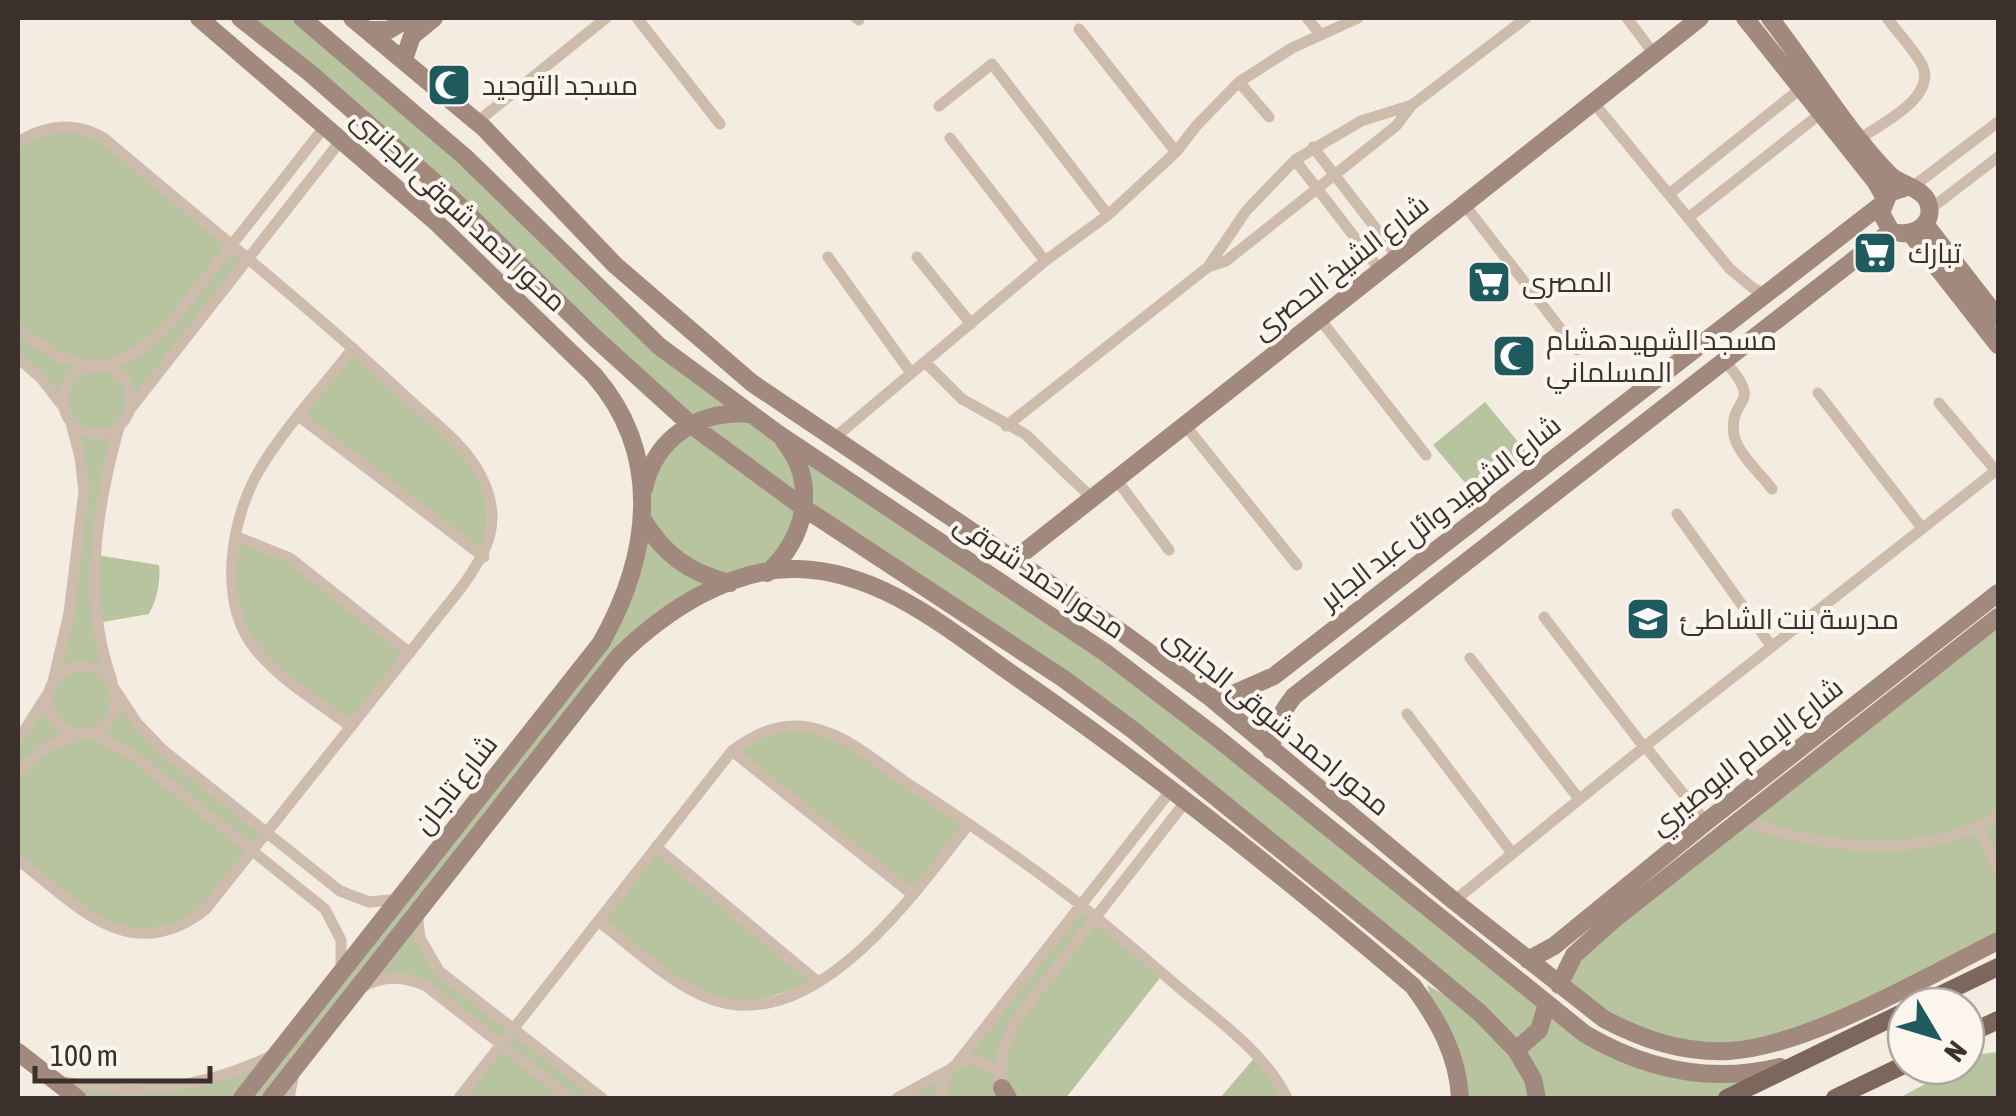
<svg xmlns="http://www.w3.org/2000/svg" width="2016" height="1116" viewBox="0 0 2016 1116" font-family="'Asap Condensed',Cairo,sans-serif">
<rect width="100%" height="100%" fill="#f4ebe1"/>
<!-- green -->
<path fill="#b8c4a0" d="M240,18H302L659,346L1106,653L1585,1034L1648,1065L1759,1072L1727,1098H1460L1427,985L1475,1011L1118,718L805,508L781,560L730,583L643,633L417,913L431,961L602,1098H459L500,1044L413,980L370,983L295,1068L289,1098H77L54,1080L168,1088L278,1053L617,614L647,475L689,424Z
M88,128L246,260L119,427L96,555L159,565C161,580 157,600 149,614L97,623L112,681L137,723L266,833L188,923L124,933L18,860V740L53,682L84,492L71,423L63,407L18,358V142L32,134Z
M353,348L455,442L488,495L484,557L300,417Z
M1485,402L1529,455L1478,498L1433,445Z
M237,537L273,550L410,653L351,727L270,665L234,611Z
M1998,617V941L1885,996L1732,1051L1629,1032L1561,977L1564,969Z
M777,727L828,732L969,824L913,895L732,751Z
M656,847L818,982L743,1005L689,990L598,921Z
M1081,905L1163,974L1066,1098H897L947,1071Z
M1998,1052V1098H1899L1959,1066H1966V1062L1981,1054Z
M1256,1056L1287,1098H1220Z"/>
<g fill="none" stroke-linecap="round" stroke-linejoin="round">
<!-- street -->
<path stroke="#cdbbac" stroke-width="11" d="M637,18L720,124
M856,18L859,20
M1307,18L1321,35
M1627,18L1654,54
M1079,29L1176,152
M1239,82L1269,117
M1593,102L1730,269L1753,288L1766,294
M939,106L992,64L1108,215
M477,122L606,18
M950,138L1045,261
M1861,138C1882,123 1940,96 1921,63C1912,47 1898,33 1887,18
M18,142C46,125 76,121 105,139C204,223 307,305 402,393C428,418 465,443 481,476C504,521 488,551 461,588L205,910C130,968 78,906 18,860
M1313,147L1398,257
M1295,160L1380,270
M1911,188L1998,122
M1669,194L1800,89
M1464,204L1577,350
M1929,210L1998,157
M1688,218L1820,114
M828,257L911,373
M917,257L971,324
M1208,267L1226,261L1396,126L1412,105L1526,18
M1319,318L1426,455
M18,330L59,357L89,365
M18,358L41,378L62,405
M1725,361C1766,409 1728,394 1734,435C1737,453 1761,474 1772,489
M925,362L962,399L1025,434L1092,498
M63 400a34 34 0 1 1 68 0a34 34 0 1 1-68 0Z
M101,366L131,356L168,326L326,125
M1818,393L1922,528
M1939,403L1996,471
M131,408L342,139
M300,417L484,557
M1185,425L1297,565
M1006,426L1208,267L1246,211L1295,160L1361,121L1412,105
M833,439L1045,261L1108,215L1176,152L1197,125L1239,82L1292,48L1358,18
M1116,479L1169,550
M1677,514L1772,647
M237,537L290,558L410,653
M1544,617L1644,747
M1470,658L1579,799
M48 700a34 34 0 1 1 68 0a34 34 0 1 1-68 0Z
M112,681C82,598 96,510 119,427
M53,682L69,613L84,492L80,457L71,423
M116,691L137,723L163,750L340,891L369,902L400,899
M1407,714L1512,853
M351,727C320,703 281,681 256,650C217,603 230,519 260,469C284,428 323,387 353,348
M92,733L135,757L325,909L341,940V968
M18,740L47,695
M1645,746L1706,822
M732,751L913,895
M18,772L47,746L77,736
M1740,819C1821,849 1921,862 1998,815
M1978,826L1998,869
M656,847L818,982
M1454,901L1644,747L1998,469
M417,913L420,938L439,971L602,1098
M598,921C633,947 670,984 711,999C816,1037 915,892 969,824
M361,988C383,975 403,976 426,986L570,1098
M958,1062L1172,789
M1001,1080L1003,1049L1015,1021L1186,801
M59,1081C133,1097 201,1089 269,1057
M289,1098L294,1073
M459,1098L732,751C760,730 788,719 823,731C853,740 882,766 907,783C967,822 1026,862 1082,906C1116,933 1149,962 1182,990C1220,1022 1265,1053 1287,1098
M897,1098L947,1071
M943,1098C939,1078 949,1065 968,1059L988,1064L1001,1081"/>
<!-- secondary -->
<path stroke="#a18a7d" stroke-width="18" d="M199,18L437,223L594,375C664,456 650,556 601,643L242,1098
M240,18L310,73L438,185L593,336L690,424L804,508L1064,679L1133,730L1402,948L1480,1013L1516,1050L1533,1079L1537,1098
M302,18L465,157L659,346L777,433L1106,653L1216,737L1585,1034C1646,1070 1710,1084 1780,1067
M352,18L484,128L615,265L752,383L1124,634L1211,698L1454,901L1604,1019C1644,1040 1683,1053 1729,1051C1809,1046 1925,977 1998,941
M1745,18L1875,181L1885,198
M1770,18C1808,67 1846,130 1889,174C1900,185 1920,187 1927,200C1938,225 1911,239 1891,231L1881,213L1889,193L1907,187
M368,30H389L409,18
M404,59L412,36L434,18
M1925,224L1998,318
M1911,234L1998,345
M644,489C655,437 699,410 750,414
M642,518C663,554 689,573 730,583
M1014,560L1700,18
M767,573C805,539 819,484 784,441
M1211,698L1233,694L1274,676L1882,204
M1271,750C1274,728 1280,714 1294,696L1891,231
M1528,960L1554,946L1706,822L1998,593
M1559,985L1574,955L1612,921L1998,617
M1516,1050L1539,1030L1547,1004
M18,1052L77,1098
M1002,1088L1008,1098
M271,1098L619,656C665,611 731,567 798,569C885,571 957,637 1025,683C1160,777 1288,879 1413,986C1438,1020 1458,1055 1460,1098"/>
<!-- primary -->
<path stroke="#7d675c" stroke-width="18" d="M1917,1006L1998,967
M1966,1035L1998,1020
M1727,1098L1906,1011
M1835,1098L1906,1064"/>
</g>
<!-- icons -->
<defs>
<symbol id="mosque-square" viewBox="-11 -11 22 22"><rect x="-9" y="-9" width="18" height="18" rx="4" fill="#1f5a5e" stroke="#fbf5ee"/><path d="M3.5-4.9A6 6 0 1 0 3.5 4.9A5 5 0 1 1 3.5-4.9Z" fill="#fff"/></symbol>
<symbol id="supermarket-square" viewBox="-11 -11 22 22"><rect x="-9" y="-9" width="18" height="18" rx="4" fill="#1f5a5e" stroke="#fbf5ee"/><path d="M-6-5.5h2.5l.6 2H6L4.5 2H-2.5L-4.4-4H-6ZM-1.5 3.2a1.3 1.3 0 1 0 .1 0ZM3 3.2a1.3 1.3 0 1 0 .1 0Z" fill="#fff"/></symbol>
<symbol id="school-square" viewBox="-11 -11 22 22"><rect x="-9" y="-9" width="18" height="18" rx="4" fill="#1f5a5e" stroke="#fbf5ee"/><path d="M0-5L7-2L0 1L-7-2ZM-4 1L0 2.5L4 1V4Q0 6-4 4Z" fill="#fff"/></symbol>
</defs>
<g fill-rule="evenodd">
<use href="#mosque-square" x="424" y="60" width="50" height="50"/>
<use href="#supermarket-square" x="1850" y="228" width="50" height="50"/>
<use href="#supermarket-square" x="1464" y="257" width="50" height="50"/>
<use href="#mosque-square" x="1489" y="331" width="50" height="50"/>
<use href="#school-square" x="1623" y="594" width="50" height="50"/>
</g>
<g text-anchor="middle" stroke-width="8" stroke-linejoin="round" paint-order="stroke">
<!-- poi labels -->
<g font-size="28" fill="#3b302b" stroke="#fbf5ee" text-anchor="start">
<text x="482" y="95">مسجد التوحيد</text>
<text x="1908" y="263">تبارك</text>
<text x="1522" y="292">المصرى</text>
<text x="1546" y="350">مسجد الشهيدهشام<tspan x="1546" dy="32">المسلماني</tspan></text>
<text x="1680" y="629">مدرسة بنت الشاطئ</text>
</g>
<!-- street labels -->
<g font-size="28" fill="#3b302b" stroke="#fbf5ee">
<text transform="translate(459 210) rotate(43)" y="10">محور احمد شوقى الجانبى</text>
<text transform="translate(1340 267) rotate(-38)" y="10">شارع الشيخ الحصرى</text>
<text transform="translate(1440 512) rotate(-38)" y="10">شارع الشهيد وائل عبد الجابر</text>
<text transform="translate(1040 576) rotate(34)" y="10">محور احمد شوقى</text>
<text transform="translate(1277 721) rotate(39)" y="10">محور احمد شوقى الجانبى</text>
<text transform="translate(1746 756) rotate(-38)" y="10">شارع الإمام البوصيري</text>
<text transform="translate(455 784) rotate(-52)" y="10">شارع تاجان</text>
</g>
</g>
<!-- border -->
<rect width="2016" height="1116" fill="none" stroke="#3b302b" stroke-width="40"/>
<!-- north arrow -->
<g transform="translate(1936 1036) rotate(128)"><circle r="48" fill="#fbf5ee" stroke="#aea6a0" stroke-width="2.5"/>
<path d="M0-8L18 38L0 25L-18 38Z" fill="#1f5a5e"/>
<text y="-15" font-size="28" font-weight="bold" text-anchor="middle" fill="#3b302b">N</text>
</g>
<!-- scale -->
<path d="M35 1066v15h175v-15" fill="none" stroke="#3b302b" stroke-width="5"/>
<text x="50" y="1066" font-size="30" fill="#3b302b" stroke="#fbf5ee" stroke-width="8" paint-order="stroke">100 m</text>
</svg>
